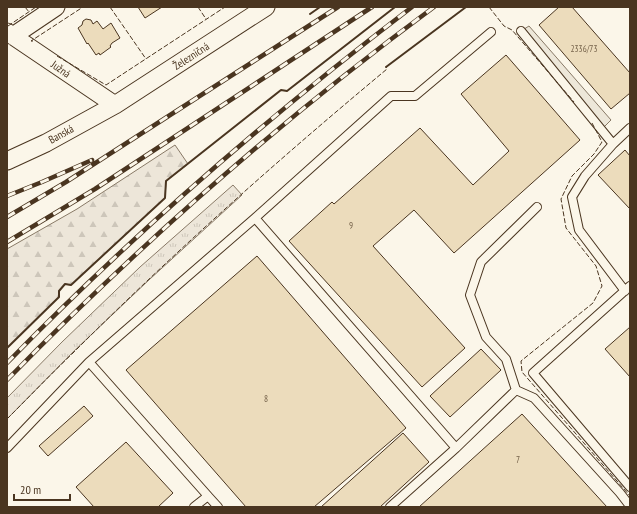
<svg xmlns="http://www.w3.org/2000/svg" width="637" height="514" viewBox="0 0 637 514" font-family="'PT Sans Narrow',sans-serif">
<defs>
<pattern id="grass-tufts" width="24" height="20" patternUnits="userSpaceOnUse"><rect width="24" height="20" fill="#ede6d9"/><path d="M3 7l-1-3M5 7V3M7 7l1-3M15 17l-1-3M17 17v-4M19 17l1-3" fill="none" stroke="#cdc6ba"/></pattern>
<pattern id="forest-firs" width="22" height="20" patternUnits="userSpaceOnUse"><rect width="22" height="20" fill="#ede6d9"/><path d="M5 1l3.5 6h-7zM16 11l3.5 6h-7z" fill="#cdc6ba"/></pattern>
</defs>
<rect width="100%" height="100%" fill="#fbf6e9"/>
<!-- grass -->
<path fill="url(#grass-tufts)" stroke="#887966" d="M233,185L242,195L150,279L73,352L7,419V398L62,342L140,267Z"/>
<!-- forest -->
<path fill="url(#forest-firs)" stroke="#887966" d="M175,145L188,164L166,181L165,198L71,285L65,284L59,291V297L7,348V249L77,209Z"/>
<!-- parking -->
<path fill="#ede7d9" stroke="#887966" d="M529,26L611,120L602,129L521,31Z"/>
<!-- building -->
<path fill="#ecdcbc" stroke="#4a3520" d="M138,7H162L145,18Z
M559,7H572L630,73V93L611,109L539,25Z
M86,19L91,20L93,24L97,21L103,29L111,23L120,38L112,43L110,46L111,47L100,55L99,53L96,55L88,43L87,44L78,28L82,25L83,21Z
M506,55L580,140L454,253L414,210L373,246L465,348L422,387L289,241L332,202L334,204L420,128L473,185L509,151L461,94Z
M625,150L630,156V209L598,175Z
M257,256L406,428L314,507H246L126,370Z
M630,327V377L605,349Z
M481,349L501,370L450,417L430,396Z
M84,406L93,416L48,456L39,446Z
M522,414L607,507H419Z
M403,433L429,462L380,507H321Z
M126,442L173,493L158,507H94L76,487Z"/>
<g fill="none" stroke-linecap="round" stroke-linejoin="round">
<defs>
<path id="lane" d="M521,31L613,144L585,176L572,197L579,230L625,291
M613,144L630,128
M630,286L533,373L630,487
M516,390L534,398L620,493L630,506
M7,448L89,362
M456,448L255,218L391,96H415L491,32
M208,496L89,362L255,218
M194,507L208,496L218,507
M390,507L456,448L516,390L506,359L486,337L470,295L481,262L537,207"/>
<path id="street" d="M7,32L115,105
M13,36L56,7
M7,161L46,143L115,105L266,7"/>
</defs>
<!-- lane casing -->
<use href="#lane" stroke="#4a3520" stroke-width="10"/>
<!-- street casing -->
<use href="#street" stroke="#4a3520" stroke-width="19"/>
<!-- lane -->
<use href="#lane" stroke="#fbf6e9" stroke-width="8"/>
<!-- street -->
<use href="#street" stroke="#fbf6e9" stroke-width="17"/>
<defs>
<path id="rail" d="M7,196L42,182L92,160
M7,217L66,182L338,7
M7,242L95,189L372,7
M7,363C133,234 269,116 412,7
M7,380C139,245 282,119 434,7"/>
</defs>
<!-- rail casing -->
<use href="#rail" stroke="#4a3520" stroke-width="4.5"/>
<!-- rail -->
<use href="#rail" stroke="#fbf6e9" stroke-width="3" stroke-dasharray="9" stroke-linecap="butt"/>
<!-- fence -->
<path stroke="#4a3520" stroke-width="1" stroke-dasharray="5 2" stroke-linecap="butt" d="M25,7L29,12
M110,7L146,59
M198,7L206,19
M489,7L504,26L512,30L574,102
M8,26L36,7
M33,41H31L83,7
M57,56L106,85L225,7
M592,123L602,142L594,154L572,176L561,199L566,228L596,266L602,286L593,303L521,361L522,372L630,496
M7,419C29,397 51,374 73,353C173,253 279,159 387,69L386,67"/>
<!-- wall -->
<path stroke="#4a3520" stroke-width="2" d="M310,14L320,7
M386,67L466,7
M7,348L59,297V291L65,284L71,285L165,198L166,181L281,90L287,91L395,7"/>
</g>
<g text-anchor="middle" stroke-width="3" stroke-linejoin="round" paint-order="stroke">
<!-- number labels -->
<g font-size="9" fill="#725f47">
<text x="584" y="52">2336/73</text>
<text x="351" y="229">9</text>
<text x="266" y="402">8</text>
<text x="518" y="463">7</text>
</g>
<!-- street labels -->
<g font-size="11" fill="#4a3520" stroke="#fbf6e9">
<text transform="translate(191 56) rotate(-33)" y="4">Železničná</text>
<text transform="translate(61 69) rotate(35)" y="4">Južná</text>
<text transform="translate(61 134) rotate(-29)" y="4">Banská</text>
</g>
</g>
<!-- border -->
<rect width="637" height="514" fill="none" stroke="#4a3520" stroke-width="16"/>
<!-- scale -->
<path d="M14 494v6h56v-6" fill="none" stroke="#4a3520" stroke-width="2"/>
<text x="20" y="494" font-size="12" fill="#4a3520" stroke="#fbf6e9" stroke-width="3" paint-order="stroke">20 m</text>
</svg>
